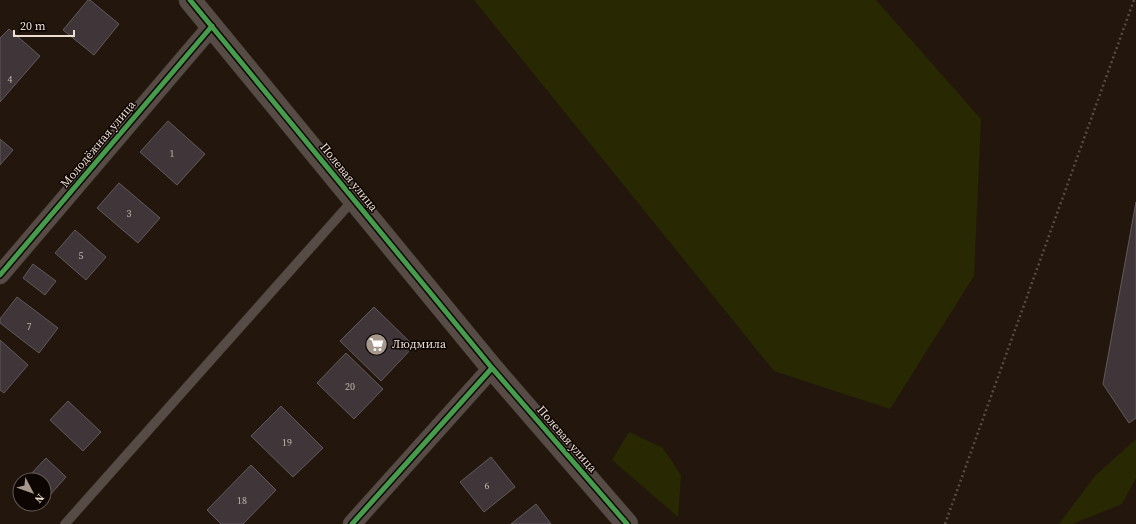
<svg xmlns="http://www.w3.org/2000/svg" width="1136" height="524" viewBox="0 0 1136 524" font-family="'Source Serif 4',serif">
<rect width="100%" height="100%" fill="#23170d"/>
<!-- green -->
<path fill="#282803" d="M474,0H876L981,119L974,276L890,409L774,371Z
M629,432L663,448L681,475L678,517L612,460Z
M1136,439V478L1122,504L1072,524H1059L1095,476Z"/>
<!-- building -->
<path fill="#40363a" stroke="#62595b" d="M88,0H90L119,24L94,55L63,30Z
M9,29L40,56L0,102V38Z
M168,121L205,154L177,185L140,152Z
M0,139L13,150L0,165Z
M119,183L160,218L138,243L97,208Z
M1136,202V418L1129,423L1103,384Z
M75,230L106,257L86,280L55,253Z
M33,264L56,281L45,295L23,278Z
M17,297L58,328L39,353L0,323V319Z
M374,307L414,346L381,381L340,341Z
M0,340L28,365L4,393L0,390Z
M346,353L383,389L354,419L317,383Z
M68,401L101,432L83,451L50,420Z
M281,406L323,448L293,477L251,436Z
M491,457L515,487L484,512L460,482Z
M46,458L66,477L50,495L44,490V480H33L29,476Z
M251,465L276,490L243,524H221L207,510Z
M536,504L551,524H511Z"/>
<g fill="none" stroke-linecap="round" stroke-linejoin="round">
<defs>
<path id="service" d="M65,524L354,199"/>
<path id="minor" d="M0,275L212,26
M352,524L492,368"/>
<path id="tertiary" d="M190,0L492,368L627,524"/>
</defs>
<!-- service casing -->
<use href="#service" stroke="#3d332d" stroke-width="10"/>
<!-- minor casing -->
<use href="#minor" stroke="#3d332d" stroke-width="19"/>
<!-- tertiary casing -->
<use href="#tertiary" stroke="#3d332d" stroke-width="23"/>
<!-- path -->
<path stroke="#554c44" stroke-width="2.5" stroke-dasharray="2 3" stroke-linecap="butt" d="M945,524L1134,0"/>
<!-- service -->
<use href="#service" stroke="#574c45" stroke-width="9"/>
<!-- minor -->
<use href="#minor" stroke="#574c45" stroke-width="18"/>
<!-- tertiary -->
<use href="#tertiary" stroke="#574c45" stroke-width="22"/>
<defs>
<path id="cycleway" d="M190,0L492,368L627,524
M0,275L212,26
M352,524L492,368"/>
</defs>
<!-- cycleway casing -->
<use href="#cycleway" stroke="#0d0501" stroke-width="8"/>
<!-- cycleway -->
<use href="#cycleway" stroke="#469c4c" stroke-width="5"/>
</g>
<!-- icons -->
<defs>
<symbol id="supermarket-disc" viewBox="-11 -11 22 22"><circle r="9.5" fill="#a6988d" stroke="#0d0501"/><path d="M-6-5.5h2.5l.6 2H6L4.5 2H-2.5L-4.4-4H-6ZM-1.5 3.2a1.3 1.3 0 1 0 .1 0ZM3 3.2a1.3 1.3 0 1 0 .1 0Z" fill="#fff"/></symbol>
</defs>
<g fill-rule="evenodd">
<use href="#supermarket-disc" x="364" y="332" width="25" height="25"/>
</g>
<g text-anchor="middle" stroke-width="3" stroke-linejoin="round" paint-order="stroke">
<!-- number labels -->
<g font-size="10" fill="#c1b3ac">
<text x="10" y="83">4</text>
<text x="172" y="157">1</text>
<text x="129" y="217">3</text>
<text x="81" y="259">5</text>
<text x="29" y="330">7</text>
<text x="350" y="390">20</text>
<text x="287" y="446">19</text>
<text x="487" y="489">6</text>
<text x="242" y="504">18</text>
</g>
<!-- street labels -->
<g font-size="12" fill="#ecddd2" stroke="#0d0501">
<text transform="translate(98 144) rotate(-50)" y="4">Молодёжная улица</text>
<text transform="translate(349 177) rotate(51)" y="4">Полевая улица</text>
<text transform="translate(567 439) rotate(49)" y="4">Полевая улица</text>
</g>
<!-- poi labels -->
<g font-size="12" fill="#ecddd2" stroke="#0d0501" text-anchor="start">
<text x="392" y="348">Людмила</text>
</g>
</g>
<!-- north arrow -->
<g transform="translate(32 492) rotate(131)"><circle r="19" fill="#0d0501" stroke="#665b55"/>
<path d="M0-3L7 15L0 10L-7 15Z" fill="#a6988d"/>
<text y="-6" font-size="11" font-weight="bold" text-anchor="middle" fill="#ecddd2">N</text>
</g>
<!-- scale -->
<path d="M14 30v6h60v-6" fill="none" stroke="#ecddd2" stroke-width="2"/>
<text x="20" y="30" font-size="12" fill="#ecddd2" stroke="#0d0501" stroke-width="3" paint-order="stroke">20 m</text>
</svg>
